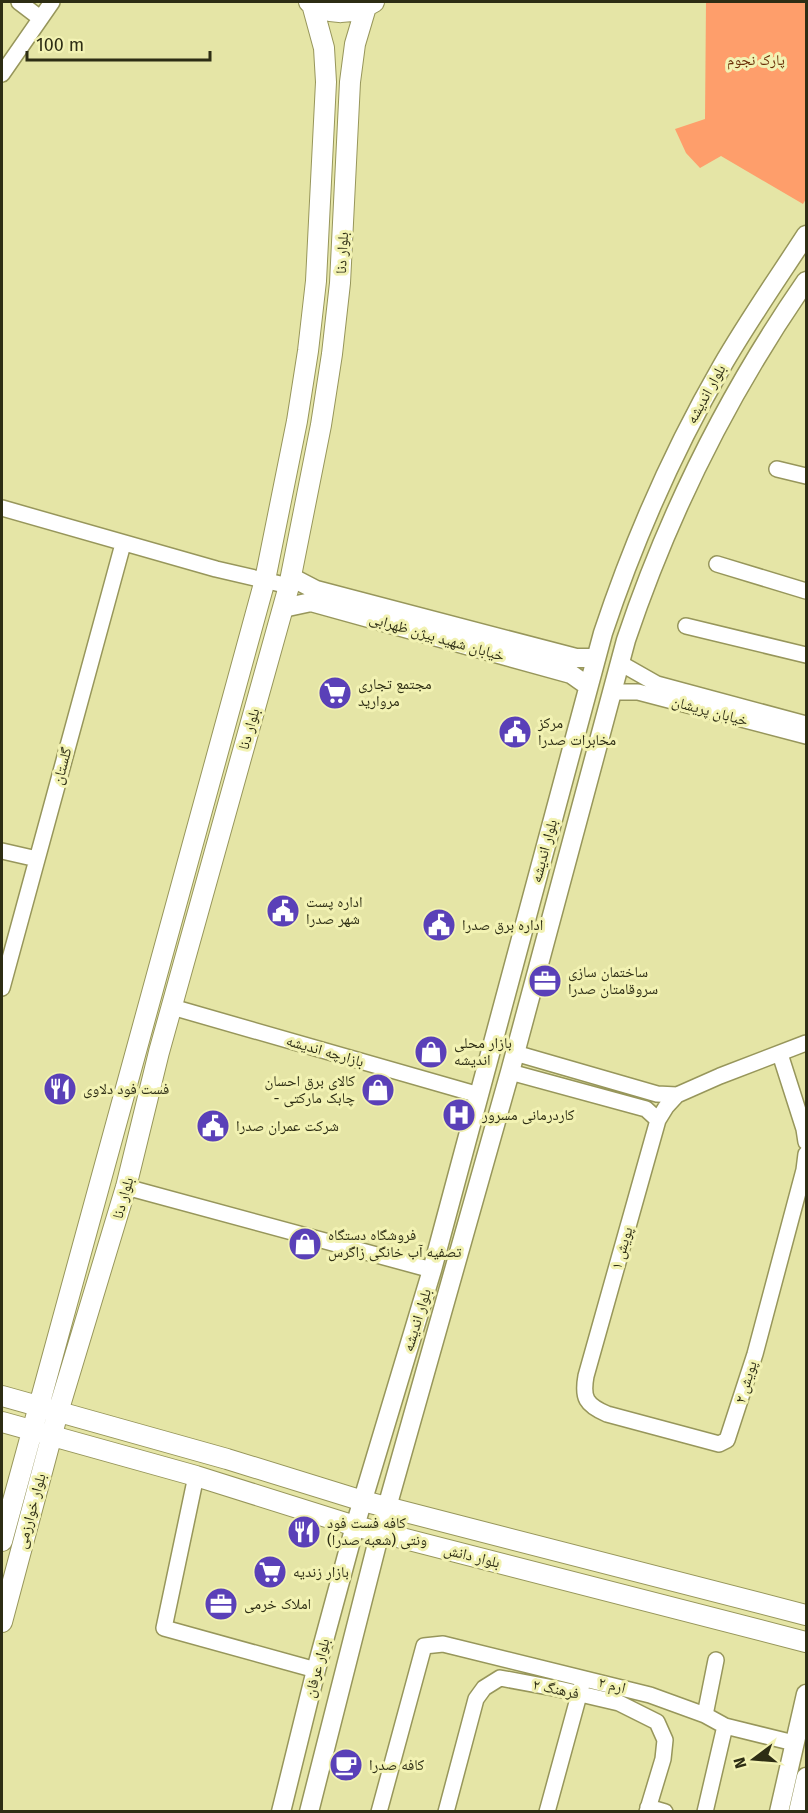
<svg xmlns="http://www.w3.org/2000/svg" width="808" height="1813" viewBox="0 0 808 1813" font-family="'Fira Sans','Noto Naskh Arabic',sans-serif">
<rect width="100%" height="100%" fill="#e5e5a6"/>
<!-- green -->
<path fill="#fe9e6b" d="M706,2H806V199L803,204L721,156L700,168L686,153L675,129L705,119Z"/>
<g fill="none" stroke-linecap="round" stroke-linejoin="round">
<defs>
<path id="minor" d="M19,2L40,18
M2,74L52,2
M777,469L806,476
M2,508L216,569L289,586
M717,564L806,591
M686,626L806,655
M620,663L657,684L806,724
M613,692H638L806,736
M2,851L37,859
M2,988L123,544
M172,1007L479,1095
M806,1043L720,1076L677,1095L666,1107L658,1120L586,1376C582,1398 586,1405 607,1414L719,1444L727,1440L755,1354L804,1170L806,1154
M515,1053L657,1094L677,1095
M780,1054L804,1129L806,1142
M510,1072L646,1109L658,1120
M126,1187L432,1270
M196,1476L164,1628L316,1670
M705,1715L716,1660
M648,1807L665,1812
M379,1812L424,1646L443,1644L650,1695L705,1715L725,1726L794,1743
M446,1812L476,1699L484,1688L500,1678L559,1689L619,1703L657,1722L665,1740L663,1759L647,1812
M547,1812L582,1684
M705,1812L725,1726"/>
<path id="tertiary" d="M291,577L316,590L576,658H596
M283,608L311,602L571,674L588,686
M281,1812L316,1670L355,1526L432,1270L603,633C634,540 673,451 722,366C748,321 778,278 806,235
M309,1812L380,1532L510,1072L626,640C669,512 729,392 806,281
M779,1812L806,1694
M798,1812L806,1777"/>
<path id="secondary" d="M309,2C329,16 354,15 374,2
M2,1396L227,1459L363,1501L806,1615
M2,1422L196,1476L355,1526L806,1642
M2,1541L265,580L297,421L308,351L316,281L326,82L324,48L312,4
M2,1622L58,1412L126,1187L159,1052L289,586L321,425L332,354L340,283L350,82L355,44L366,7"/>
</defs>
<!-- minor casing -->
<use href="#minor" stroke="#97965b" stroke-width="18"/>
<!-- tertiary casing -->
<use href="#tertiary" stroke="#97965b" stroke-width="21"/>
<!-- secondary casing -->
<use href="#secondary" stroke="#97965b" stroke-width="22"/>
<!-- minor -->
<use href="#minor" stroke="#fff" stroke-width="15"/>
<!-- tertiary -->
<use href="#tertiary" stroke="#fff" stroke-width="18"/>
<!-- secondary -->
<use href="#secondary" stroke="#fff" stroke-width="20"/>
</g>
<!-- icons -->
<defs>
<symbol id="supermarket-disc" viewBox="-11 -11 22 22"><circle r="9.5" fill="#5a40b8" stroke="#f2f2b3"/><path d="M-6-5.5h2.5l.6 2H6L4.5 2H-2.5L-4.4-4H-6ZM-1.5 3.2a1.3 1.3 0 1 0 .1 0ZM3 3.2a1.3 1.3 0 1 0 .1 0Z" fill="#fff"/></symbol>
<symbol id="civic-disc" viewBox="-11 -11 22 22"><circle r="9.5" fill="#5a40b8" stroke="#f2f2b3"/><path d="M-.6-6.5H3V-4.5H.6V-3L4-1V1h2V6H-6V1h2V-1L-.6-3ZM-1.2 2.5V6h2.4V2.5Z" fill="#fff"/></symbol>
<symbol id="office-disc" viewBox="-11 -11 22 22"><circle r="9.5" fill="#5a40b8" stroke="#f2f2b3"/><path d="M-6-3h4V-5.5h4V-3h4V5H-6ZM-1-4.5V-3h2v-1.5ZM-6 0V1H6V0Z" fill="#fff"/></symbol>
<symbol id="shop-disc" viewBox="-11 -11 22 22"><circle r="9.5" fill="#5a40b8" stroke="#f2f2b3"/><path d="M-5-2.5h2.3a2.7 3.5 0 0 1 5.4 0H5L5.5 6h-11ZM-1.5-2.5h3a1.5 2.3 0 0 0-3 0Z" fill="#fff"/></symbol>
<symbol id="restaurant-disc" viewBox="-11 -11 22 22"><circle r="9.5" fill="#5a40b8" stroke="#f2f2b3"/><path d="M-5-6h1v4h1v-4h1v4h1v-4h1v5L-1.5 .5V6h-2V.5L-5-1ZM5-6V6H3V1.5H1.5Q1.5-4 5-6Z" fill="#fff"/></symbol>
<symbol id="hospital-disc" viewBox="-11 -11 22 22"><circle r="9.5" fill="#5a40b8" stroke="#f2f2b3"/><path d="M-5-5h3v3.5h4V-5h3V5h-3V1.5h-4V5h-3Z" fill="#fff"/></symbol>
<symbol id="cafe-disc" viewBox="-11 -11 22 22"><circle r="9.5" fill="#5a40b8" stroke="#f2f2b3"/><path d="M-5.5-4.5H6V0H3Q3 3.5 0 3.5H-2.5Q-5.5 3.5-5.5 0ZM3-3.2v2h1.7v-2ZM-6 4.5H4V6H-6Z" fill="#fff"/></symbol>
</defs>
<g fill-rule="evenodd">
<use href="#supermarket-disc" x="316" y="674" width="38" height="38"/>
<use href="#civic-disc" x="496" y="713" width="38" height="38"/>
<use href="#civic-disc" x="264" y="892" width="38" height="38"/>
<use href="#civic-disc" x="420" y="906" width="38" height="38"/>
<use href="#office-disc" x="526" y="962" width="38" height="38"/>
<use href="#shop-disc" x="412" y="1033" width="38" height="38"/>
<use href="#restaurant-disc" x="41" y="1070" width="38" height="38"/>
<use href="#shop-disc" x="359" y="1071" width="38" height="38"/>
<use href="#hospital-disc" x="440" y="1096" width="38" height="38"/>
<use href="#civic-disc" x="194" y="1107" width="38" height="38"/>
<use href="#shop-disc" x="286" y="1225" width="38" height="38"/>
<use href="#restaurant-disc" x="285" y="1513" width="38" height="38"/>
<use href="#supermarket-disc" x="251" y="1553" width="38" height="38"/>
<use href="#office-disc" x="202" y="1585" width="38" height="38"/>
<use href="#cafe-disc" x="327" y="1746" width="38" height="38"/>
</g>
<g text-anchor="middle" stroke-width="6" stroke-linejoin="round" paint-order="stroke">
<!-- park labels -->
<g font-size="15" fill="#6a2e07" stroke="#f2f2b3">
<text x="756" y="65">پارک نجوم</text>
</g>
<!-- street labels -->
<g font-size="15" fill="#2d2d14" stroke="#f2f2b3">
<text transform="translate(342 253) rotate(-87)" y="5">بلوار دنا</text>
<text transform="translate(706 394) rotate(-61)" y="5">بلوار اندیشه</text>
<text transform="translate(437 637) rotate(16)" y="5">خیابان شهید بیژن ظهرابی</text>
<text transform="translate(710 711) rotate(15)" y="5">خیابان پریشان</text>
<text transform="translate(249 729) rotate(-74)" y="5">بلوار دنا</text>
<text transform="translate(62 766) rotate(-75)" y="5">گلستان</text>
<text transform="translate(544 851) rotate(-75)" y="5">بلوار اندیشه</text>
<text transform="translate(325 1051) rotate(16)" y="5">بازارچه اندیشه</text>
<text transform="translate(123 1198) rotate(-74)" y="5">بلوار دنا</text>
<text transform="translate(622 1248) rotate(-74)" y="5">پویش ۱</text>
<text transform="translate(417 1320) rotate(-73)" y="5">بلوار اندیشه</text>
<text transform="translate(746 1382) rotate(-73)" y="5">پویش ۲</text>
<text transform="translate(31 1511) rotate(-75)" y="5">بلوار خوارزمی</text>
<text transform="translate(472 1556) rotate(14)" y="5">بلوار دانش</text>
<text transform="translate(317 1668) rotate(-75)" y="5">بلوار عرفان</text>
<text transform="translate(612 1685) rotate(14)" y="5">ارم ۲</text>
<text transform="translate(556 1689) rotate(12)" y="5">فرهنگ ۲</text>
</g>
<!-- poi labels -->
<g font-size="15" fill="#2d2d14" stroke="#f2f2b3" text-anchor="start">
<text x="358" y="689">مجتمع تجاری<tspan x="358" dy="17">مروارید</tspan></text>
<text x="538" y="728">مرکز<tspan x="538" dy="17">مخابرات صدرا</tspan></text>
<text x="306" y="907">اداره پست<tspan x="306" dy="17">شهر صدرا</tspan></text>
<text x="462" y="930">اداره برق صدرا</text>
<text x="568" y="977">ساختمان سازی<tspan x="568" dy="17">سروقامتان صدرا</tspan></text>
<text x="454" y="1048">بازار محلی<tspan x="454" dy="17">اندیشه</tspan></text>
<text x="355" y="1086" text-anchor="end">کالای برق احسان<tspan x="355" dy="17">- چابک مارکتی</tspan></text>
<text x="83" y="1094">فست فود دلاوی</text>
<text x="482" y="1120">کاردرمانی مسرور</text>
<text x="236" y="1131">شرکت عمران صدرا</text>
<text x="328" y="1240">فروشگاه دستگاه<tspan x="328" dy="17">تصفیه آب خانگی زاگرس</tspan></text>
<text x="327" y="1528">کافه فست فود<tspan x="327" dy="17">ونتی (شعبه صدرا)</tspan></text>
<text x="293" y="1577">بازار زندیه</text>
<text x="244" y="1609">املاک خرمی</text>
<text x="369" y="1770">کافه صدرا</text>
</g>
</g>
<!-- border -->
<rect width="808" height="1813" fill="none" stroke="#2d2d14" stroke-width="6"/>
<!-- north arrow -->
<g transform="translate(754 1759) rotate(254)" stroke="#f2f2b3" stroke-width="4.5" paint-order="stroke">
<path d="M0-4.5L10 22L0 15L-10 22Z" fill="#2d2d14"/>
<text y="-9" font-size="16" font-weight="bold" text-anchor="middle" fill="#2d2d14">N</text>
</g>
<!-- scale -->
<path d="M27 51v9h183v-9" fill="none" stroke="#2d2d14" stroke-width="3"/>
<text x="36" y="51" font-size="18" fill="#2d2d14" stroke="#f2f2b3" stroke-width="4.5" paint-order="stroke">100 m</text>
</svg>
